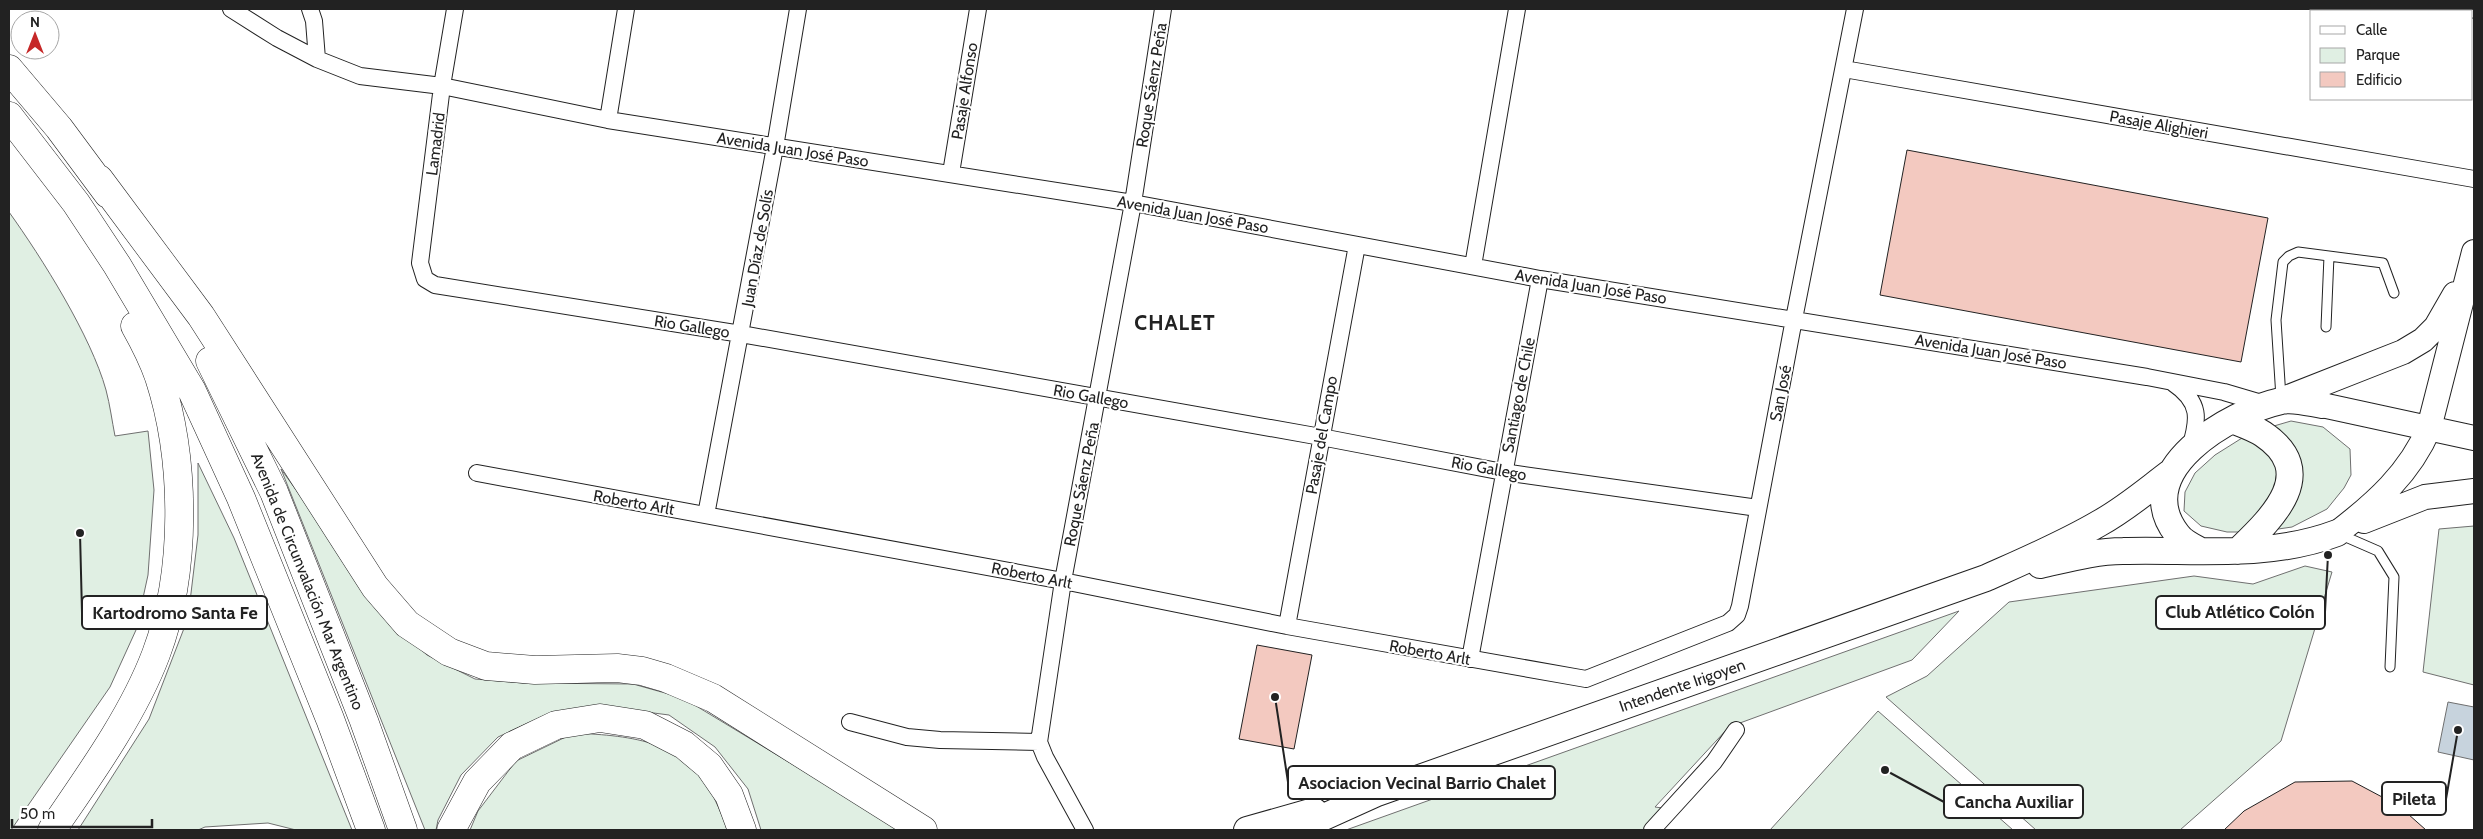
<svg xmlns="http://www.w3.org/2000/svg" width="2483" height="839" viewBox="0 0 2483 839" font-family="Cabin,sans-serif">
<rect width="100%" height="100%" fill="#fff"/>
<!-- green -->
<path fill="#e0efe3" stroke="#6f6f6f" d="M9,212C42,258 91,336 106,390C110,405 112,421 115,436L148,431L154,490L148,575L136,630L110,687L11,830H9Z
M2291,421L2323,427L2350,449L2351,475L2344,488L2327,509L2292,527L2258,532H2227L2201,526L2184,511L2185,492L2195,473L2215,455L2250,433Z
M198,463L234,538L352,830H296L268,823L205,827L198,830H78L149,719L188,618L198,535Z
M281,469L340,551L383,616L427,655L475,679L523,683L633,684L683,698L901,830H761L748,789L715,747L669,715L608,707L552,712L498,737L461,775L438,820L436,830H425Z
M2474,526V685L2423,672L2439,529Z
M2305,566L2332,572L2281,741L2180,830H2036L1886,697L1927,676L2009,602L2194,576L2253,584Z
M1959,611L1912,660L1729,727L1655,807L1670,809L1653,830H1346Z
M1878,711L2013,830H1770Z
M574,733C633,736 689,740 716,802C720,811 725,821 727,830H470L478,811L516,761Z"/>
<!-- water -->
<path fill="#c7d3dd" stroke="#6f6f6f" d="M2448,702L2474,707V760L2438,752Z"/>
<!-- building -->
<path fill="#f3c9c0" stroke="#222" d="M1907,150L2268,218L2241,362L1880,295Z
M1257,645L1312,655L1294,749L1239,739Z
M2352,781L2399,806L2426,830H2224L2244,811L2295,782Z"/>
<g fill="none" stroke-linecap="round" stroke-linejoin="round">
<defs>
<path id="lane" d="M2326,327L2329,256
M2281,398L2276,320L2283,262L2289,256L2298,252L2383,263L2394,293
M2339,534L2378,551L2394,577L2390,667"/>
<path id="street" d="M231,9L277,38L317,59L360,76L442,86L608,120L1133,203L1540,279L2147,377L2224,392L2268,405
M310,9L314,21L317,59
M455,9L442,86L420,263L425,279L435,285L741,334L1321,437L1503,472L1758,508
M2449,9L2468,11
M1844,69L2474,179
M608,120L626,9
M951,173L978,9
M1473,266L1517,9
M2173,383C2201,402 2199,419 2190,448
M477,473L1063,581L1287,626L1586,679L1728,623L1737,615L1740,606L1794,319L1855,9
M706,515L775,147L798,9
M1287,626L1357,245
M1470,659L1540,279
M850,722L907,737L940,740L1039,742L1063,581L1133,203L1163,9
M1039,742L1045,757L1085,830
M1652,830L1714,762L1736,730"/>
<path id="secondary" d="M2281,400L2403,352L2423,340L2436,327L2455,294
M2322,405L2474,438
M2364,521L2425,497L2474,491
M2337,533C2375,504 2410,473 2429,428L2474,252"/>
<path id="primary" d="M2232,420C2242,424 2254,428 2263,434C2321,473 2271,519 2238,551
M2201,551C2193,547 2182,542 2177,534C2128,471 2230,412 2281,401C2293,398 2310,403 2322,405
M2040,565C2067,559 2095,551 2123,551C2195,549 2268,559 2337,533
M1247,830L1314,811
M1295,830L1377,793L1986,578C2024,561 2062,545 2098,524C2124,510 2146,491 2170,473"/>
<path id="highway" d="M9,69L59,128L108,194
M9,116L76,203L117,265L192,391L241,498L330,719L371,830
M99,179L201,316L375,587L407,624L449,652L486,666L535,670L617,668L642,671L666,678L713,698L923,830
M210,361L274,492L364,721L403,830
M52,830C89,776 133,715 156,654C187,572 186,460 159,377C153,360 144,342 135,326
M451,830L477,782L512,746L556,725L600,718L645,725L684,745L709,766L729,795L742,830"/>
</defs>
<!-- lane casing -->
<use href="#lane" stroke="#222" stroke-width="11"/>
<!-- street casing -->
<use href="#street" stroke="#222" stroke-width="18"/>
<!-- secondary casing -->
<use href="#secondary" stroke="#222" stroke-width="26"/>
<!-- primary casing -->
<use href="#primary" stroke="#222" stroke-width="28"/>
<!-- highway casing -->
<use href="#highway" stroke="#222" stroke-width="29"/>
<!-- lane -->
<use href="#lane" stroke="#fff" stroke-width="9"/>
<!-- street -->
<use href="#street" stroke="#fff" stroke-width="16"/>
<!-- secondary -->
<use href="#secondary" stroke="#fff" stroke-width="24"/>
<!-- primary -->
<use href="#primary" stroke="#fff" stroke-width="26"/>
<!-- highway -->
<use href="#highway" stroke="#fff" stroke-width="28"/>
</g>
<g text-anchor="middle" stroke-width="4" stroke-linejoin="round" paint-order="stroke">
<!-- street labels -->
<g font-size="16" fill="#222" stroke="#fff">
<text transform="translate(1151 85) rotate(-81)" y="6">Roque Sáenz Peña</text>
<text transform="translate(964 91) rotate(-81)" y="6">Pasaje Alfonso</text>
<text transform="translate(2159 124) rotate(10)" y="6">Pasaje Alighieri</text>
<text transform="translate(435 144) rotate(-83)" y="6">Lamadrid</text>
<text transform="translate(793 149) rotate(9)" y="6">Avenida Juan José Paso</text>
<text transform="translate(1193 214) rotate(10)" y="6">Avenida Juan José Paso</text>
<text transform="translate(757 248) rotate(-80)" y="6">Juan Díaz de Solís</text>
<text transform="translate(1591 286) rotate(9)" y="6">Avenida Juan José Paso</text>
<text transform="translate(692 326) rotate(9)" y="6">Rio Gallego</text>
<text transform="translate(1991 351) rotate(9)" y="6">Avenida Juan José Paso</text>
<text transform="translate(1780 393) rotate(-79)" y="6">San José</text>
<text transform="translate(1518 395) rotate(-79)" y="6">Santiago de Chile</text>
<text transform="translate(1091 396) rotate(10)" y="6">Rio Gallego</text>
<text transform="translate(1321 435) rotate(-80)" y="6">Pasaje del Campo</text>
<text transform="translate(1489 468) rotate(10)" y="6">Rio Gallego</text>
<text transform="translate(1081 484) rotate(-79)" y="6">Roque Sáenz Peña</text>
<text transform="translate(634 502) rotate(10)" y="6">Roberto Arlt</text>
<text transform="translate(1032 575) rotate(11)" y="6">Roberto Arlt</text>
<text transform="translate(308 581) rotate(68)" y="6">Avenida de Circunvalación Mar Argentino</text>
<text transform="translate(1430 652) rotate(10)" y="6">Roberto Arlt</text>
<text transform="translate(1682 685) rotate(-19)" y="6">Intendente Irigoyen</text>
</g>
<!-- district labels -->
<g font-size="21" font-weight="bold" letter-spacing="1" fill="#222" stroke="#fff">
<text x="1175" y="330">CHALET</text>
</g>
</g>
<!-- callouts -->
<path fill="none" stroke="#222" stroke-width="2" d="M2328 555L2325 612M80 533L82 613M1275 697L1288 782M2458 730L2446 799M1885 770L1944 802"/>
<g fill="#222" stroke="#fff" stroke-width="2">
<circle cx="2328" cy="555" r="5"/>
<circle cx="80" cy="533" r="5"/>
<circle cx="1275" cy="697" r="5"/>
<circle cx="2458" cy="730" r="5"/>
<circle cx="1885" cy="770" r="5"/>
</g>
<g fill="#fff" stroke="#222" stroke-width="2">
<rect x="2156" y="596" width="169" height="33" rx="5"/>
<rect x="82" y="596" width="185" height="33" rx="5"/>
<rect x="1288" y="766" width="267" height="33" rx="5"/>
<rect x="2382" y="782" width="64" height="33" rx="5"/>
<rect x="1944" y="785" width="139" height="33" rx="5"/>
</g>
<g font-size="18" text-anchor="middle" font-weight="bold" fill="#222">
<text x="2240" y="618">Club Atlético Colón</text>
<text x="175" y="619">Kartodromo Santa Fe</text>
<text x="1422" y="789">Asociacion Vecinal Barrio Chalet</text>
<text x="2414" y="805">Pileta</text>
<text x="2014" y="808">Cancha Auxiliar</text>
</g>
<!-- border -->
<rect width="2483" height="839" fill="none" stroke="#222222" stroke-width="20"/>
<!-- legend -->
<rect x="2310" y="10" width="162" height="90" fill="#ffffff" stroke="#a7a7a7"/>
<rect x="2320" y="26" width="25" height="8" fill="#ffffff" stroke="#a7a7a7"/>
<text x="2356" y="35" font-size="15" fill="#222222">Calle</text>
<rect x="2320" y="48" width="25" height="15" fill="#e0efe3" stroke="#a7a7a7"/>
<text x="2356" y="60" font-size="15" fill="#222222">Parque</text>
<rect x="2320" y="72" width="25" height="15" fill="#f3c9c0" stroke="#a7a7a7"/>
<text x="2356" y="85" font-size="15" fill="#222222">Edificio</text>
<!-- north arrow -->
<g transform="translate(35 35)"><circle r="24" fill="#ffffff" stroke="#a7a7a7"/>
<path d="M0-4L9 19L0 12L-9 19Z" fill="#c62828"/>
<text y="-8" font-size="14" font-weight="bold" text-anchor="middle" fill="#222222">N</text>
</g>
<!-- scale -->
<path d="M12 819v8h140v-8" fill="none" stroke="#222222" stroke-width="2.5"/>
<text x="20" y="819" font-size="15" fill="#222222" stroke="#ffffff" stroke-width="4" paint-order="stroke">50 m</text>
</svg>
